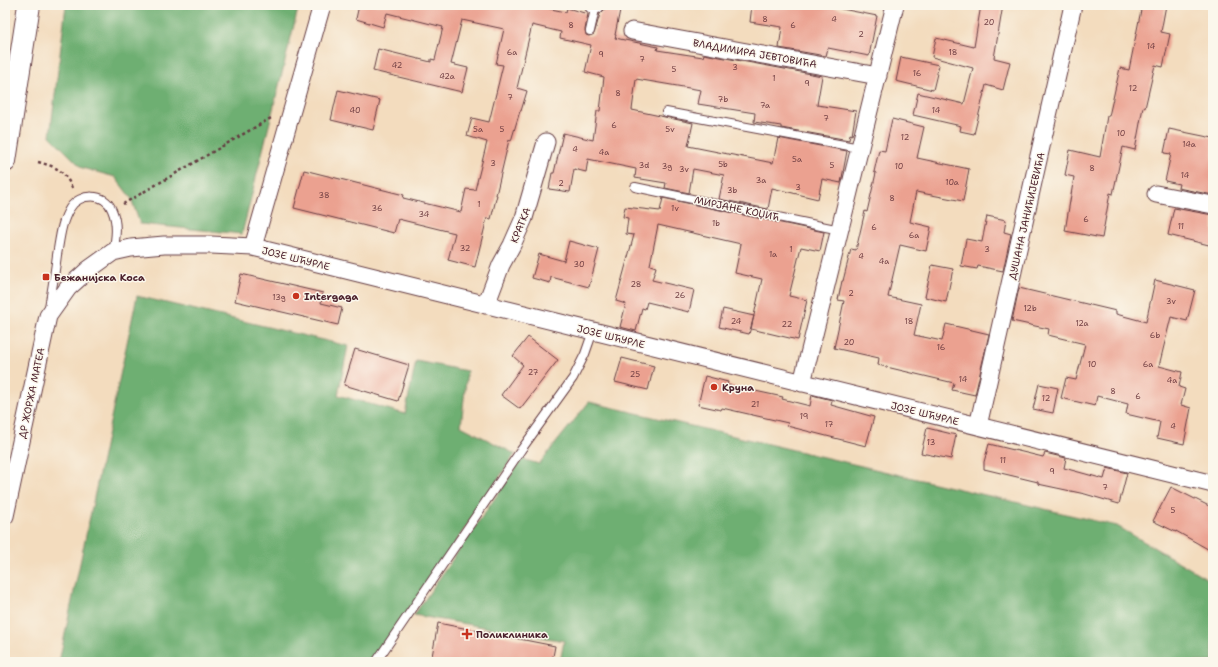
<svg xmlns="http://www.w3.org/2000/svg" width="1218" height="667" viewBox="0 0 1218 667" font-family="'Shantell Sans',sans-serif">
<rect width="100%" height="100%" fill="#fbf7ec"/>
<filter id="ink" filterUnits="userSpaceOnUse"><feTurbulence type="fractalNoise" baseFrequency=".025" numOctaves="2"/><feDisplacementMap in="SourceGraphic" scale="8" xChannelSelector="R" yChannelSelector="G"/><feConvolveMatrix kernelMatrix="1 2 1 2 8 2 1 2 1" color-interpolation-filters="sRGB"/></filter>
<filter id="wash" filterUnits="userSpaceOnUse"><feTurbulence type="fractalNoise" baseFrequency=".012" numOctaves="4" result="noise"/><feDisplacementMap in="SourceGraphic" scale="16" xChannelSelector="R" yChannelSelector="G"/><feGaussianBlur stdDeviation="0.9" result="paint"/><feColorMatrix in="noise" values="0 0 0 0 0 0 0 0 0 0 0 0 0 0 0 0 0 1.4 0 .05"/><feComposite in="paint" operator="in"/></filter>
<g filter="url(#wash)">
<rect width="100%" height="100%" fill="#f3dcbe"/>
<!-- forest -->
<path fill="#6eaf72" stroke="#5c674e" d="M66,5H299L242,234L140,224L131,198L115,177L82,168L50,136Z
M137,296L348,346L338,395L405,414L416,361L467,371L461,426L515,454L375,662H59Z
M589,402L1117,526L1213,582V662H560L564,641L414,615L522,459L539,464Z"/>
<g id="blocks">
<!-- building -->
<path fill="#eba190" d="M359,5H531L566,12L567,8L588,14L585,30L586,35L589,36L594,34L600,14L604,10L606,5H621L615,35H616L615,38L658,47L657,50L703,57L704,54L822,76L817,105L856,111L852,135L850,134L849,140L781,128V126L754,122L755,113L698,104L701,90L636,79L632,110L693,123L688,146L773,163L778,138L847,151L841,183L822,179L818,199L772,188L768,209L719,199L724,175L693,169L689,193L665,188L666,183L635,178L636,169L588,159L586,172L574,169L570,192L549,189L552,173H554L563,133L593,140L597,111H600L604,77L585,72L591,45L560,38L561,32L532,25L517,88L527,91L521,111H520L511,141L509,140L496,195H497L491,219L487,218L475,267L448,260L455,233L398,219L394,233L294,208L304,170L404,195L403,198L461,212L466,189L475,190L487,142L467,136L472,118L489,122L503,65L496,64L504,29L462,20L451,64L468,68L462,92L373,71L378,49L431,62V59L435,60L443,27L387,13L383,27L356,19Z
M752,5H822L877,16L869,56L828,48L826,56L779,48L782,27L750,22Z
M981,5H1003L994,58L1010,62L1003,90L986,85L974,134L960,131L961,126L913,115L918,93L964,104L973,68L932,57L936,38L974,47Z
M1142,5H1166L1161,32L1170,34L1163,67L1155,65L1145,108L1143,107L1135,150L1123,147L1113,194L1110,193L1102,238L1065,231L1074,177L1065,175L1070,150L1100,157L1107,116H1109L1120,68L1129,70Z
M901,57L939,65L933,90L896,81Z
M338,90L380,100L373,130L331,120Z
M892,119L924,127L917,158L969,169L963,201L916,192L910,222L931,227L926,251L900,245L888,297L921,304L914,335L942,341L946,324L989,334L975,395L952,390L954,383L878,365L879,358L834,348L844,301L838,300L842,281H843L851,249L856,250L865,211L867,212L876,173L874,172L879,150L885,151Z
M1169,129L1213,138V195L1178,188L1179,184L1165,181L1171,154L1164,153Z
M663,198L824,232L820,251L801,247L789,296L807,300L798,340L751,329L762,279L735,273L741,244L658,225L650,265L656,267L652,280L694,290L689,312L647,302L645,309L642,308L636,331L620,327L626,304L616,301L634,235L626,234L628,218L623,217L625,207L660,211Z
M1174,208L1213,215V246L1168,235Z
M987,216L1006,220L1004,232L1011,234L1003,271L978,266L977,269L961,266L966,239L982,242Z
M569,241L599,249L589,287L551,277L550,283L532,278L539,254L564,261Z
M932,265L953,269L946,302L925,297Z
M241,274L323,293L321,303L342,308L338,325L235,301Z
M1155,280L1195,290L1187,321L1171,317L1159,366L1182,372L1179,387L1185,389L1181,405L1191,408L1184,444L1157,438L1160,422L1126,414L1128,404L1097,396L1095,406L1061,398L1066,378L1076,380L1085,344L1048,335L1049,329L1012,321L1019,288L1116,311V314L1146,322Z
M723,309L754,316L749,334L719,327Z
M528,337L558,360L520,409L501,395L523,365L513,356Z
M355,349L409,365L398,401L344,385Z
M622,358L654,366L648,390L615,382Z
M705,376L728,382L727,385L783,397L782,399L810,406L812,395L832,400L831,405L874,417L866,446L787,426L788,423L722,408L721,410L698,405Z
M1039,384L1058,388L1053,413L1033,409Z
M927,428L956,435L951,459L921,453Z
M989,444L1043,457L1045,453L1066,458L1064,468L1104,479L1107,468L1127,473L1119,504L1085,494L1038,484V482L984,469V462Z
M1171,487L1213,508V552L1176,531V532L1153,521Z
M438,623L555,646L552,662H431Z"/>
</g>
</g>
<g filter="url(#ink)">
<use href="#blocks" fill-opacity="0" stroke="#633b41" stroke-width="1"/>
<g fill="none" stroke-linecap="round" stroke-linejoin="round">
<defs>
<path id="lane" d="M590,31L596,5
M666,112L860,148
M635,187L840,230
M49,307C52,290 55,272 57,255C60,239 61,222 70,208C80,193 105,192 112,210C118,224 116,238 113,252
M376,662L521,450L573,378L585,354L593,331"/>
<path id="street" d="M593,5H596
M632,31L878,76
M1156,194L1213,205
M253,247L322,5
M486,305L501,265L512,245L524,218L546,142
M802,383L895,5
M978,426L1073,5
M5,516L48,316L68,288L88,270L113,252L131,248L164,245H211L253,247L1213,484"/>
<path id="highway" d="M5,161L29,5"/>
</defs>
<!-- lane casing -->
<use href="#lane" stroke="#633b41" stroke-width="10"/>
<!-- street casing -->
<use href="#street" stroke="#633b41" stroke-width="19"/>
<!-- highway casing -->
<use href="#highway" stroke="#633b41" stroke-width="24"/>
<!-- path -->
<path stroke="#633b41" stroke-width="2.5" stroke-dasharray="3 3" stroke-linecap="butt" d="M38,162C57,167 64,170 72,188
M123,204L271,118"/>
<!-- lane -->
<use href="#lane" stroke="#fff" stroke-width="8"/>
<!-- street -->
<use href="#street" stroke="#fff" stroke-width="17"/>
<!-- highway -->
<use href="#highway" stroke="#fff" stroke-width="22"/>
</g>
</g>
<!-- markers -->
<g fill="#c8321e" stroke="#fbf7ec" stroke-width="1.5">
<rect x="42" y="273" width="8" height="8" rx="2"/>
<circle cx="296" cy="296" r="4"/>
<circle cx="714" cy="387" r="4"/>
<path d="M465 628h4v4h4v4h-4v4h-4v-4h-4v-4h4z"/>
</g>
<g text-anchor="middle" stroke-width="3" stroke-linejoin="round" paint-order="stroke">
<!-- number labels -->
<g font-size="8" fill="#724044">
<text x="765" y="22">8</text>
<text x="834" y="22">4</text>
<text x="989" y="25">20</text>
<text x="571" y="28">8</text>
<text x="793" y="28">6</text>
<text x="861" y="37">2</text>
<text x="1151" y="49">14</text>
<text x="512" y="55">6a</text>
<text x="953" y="55">18</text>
<text x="601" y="57">9</text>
<text x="642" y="62">7</text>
<text x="397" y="68">42</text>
<text x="735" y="70">3</text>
<text x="674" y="72">5</text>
<text x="917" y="76">16</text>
<text x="447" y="79">42a</text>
<text x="774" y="81">1</text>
<text x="807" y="86">9</text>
<text x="1133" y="91">12</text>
<text x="618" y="96">8</text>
<text x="510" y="100">7</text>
<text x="723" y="102">7b</text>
<text x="765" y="108">7a</text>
<text x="355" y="113">40</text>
<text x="936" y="113">14</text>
<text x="826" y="121">7</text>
<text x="614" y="128">6</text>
<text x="478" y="132">5a</text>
<text x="502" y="132">5</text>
<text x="670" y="132">5v</text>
<text x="1121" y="136">10</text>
<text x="905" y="140">12</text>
<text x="1189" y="147">14a</text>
<text x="575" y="152">4</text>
<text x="604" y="155">4a</text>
<text x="797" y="162">5a</text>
<text x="493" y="166">3</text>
<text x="723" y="167">5b</text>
<text x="644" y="168">3d</text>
<text x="832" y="168">5</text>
<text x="667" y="169">3g</text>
<text x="899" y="169">10</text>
<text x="1092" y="171">8</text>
<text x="684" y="172">3v</text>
<text x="1185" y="178">14</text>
<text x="761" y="183">3a</text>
<text x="952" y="185">10a</text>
<text x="561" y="186">2</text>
<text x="798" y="190">3</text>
<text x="732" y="193">3b</text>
<text x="324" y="198">38</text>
<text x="892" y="201">8</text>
<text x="479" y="207">1</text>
<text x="377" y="211">36</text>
<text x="675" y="211">1v</text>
<text x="424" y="217">34</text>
<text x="1086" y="222">6</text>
<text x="716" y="226">1b</text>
<text x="1181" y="229">11</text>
<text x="874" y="230">6</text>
<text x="914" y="238">6a</text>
<text x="465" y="251">32</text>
<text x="791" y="252">1</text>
<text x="987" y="252">3</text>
<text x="773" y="257">1a</text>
<text x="861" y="259">4</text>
<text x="884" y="264">4a</text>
<text x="579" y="267">30</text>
<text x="636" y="287">28</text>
<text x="851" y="296">2</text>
<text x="680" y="298">26</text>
<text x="279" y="300">13g</text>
<text x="1171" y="304">3v</text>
<text x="1030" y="311">12b</text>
<text x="736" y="324">24</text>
<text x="909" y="324">18</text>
<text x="1082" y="326">12a</text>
<text x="787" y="327">22</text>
<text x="1155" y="338">6b</text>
<text x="849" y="345">20</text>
<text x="941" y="350">16</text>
<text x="1092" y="367">10</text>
<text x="1148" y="367">6a</text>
<text x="533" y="375">27</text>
<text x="635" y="377">25</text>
<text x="963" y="382">14</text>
<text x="1172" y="383">4a</text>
<text x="1113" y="394">8</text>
<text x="1138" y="399">6</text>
<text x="1046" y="401">12</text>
<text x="755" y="407">21</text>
<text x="804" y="419">19</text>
<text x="829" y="427">17</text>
<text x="1173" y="429">4</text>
<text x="931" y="445">13</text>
<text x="1003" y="463">11</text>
<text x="1052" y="474">9</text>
<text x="1105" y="490">7</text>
<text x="1173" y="513">5</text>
</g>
<!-- street labels -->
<g font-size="10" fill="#4a1f2b" stroke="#fbf7ec">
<text transform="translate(755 53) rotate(10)" y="4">ВЛАДИМИРА ЈЕВТОВИЋА</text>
<text transform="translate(737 208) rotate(12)" y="4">МИРЈАНЕ КОЏИЋ</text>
<text transform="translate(1026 216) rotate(-77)" y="4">ДУШАНА ЈАНИЋИЈЕВИЋА</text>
<text transform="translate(520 225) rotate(-68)" y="4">КРАТКА</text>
<text transform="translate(296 258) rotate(14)" y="4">ЈОЗЕ ШЋУРЛЕ</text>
<text transform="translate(611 336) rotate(14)" y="4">ЈОЗЕ ШЋУРЛЕ</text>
<text transform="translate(31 393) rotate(-78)" y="4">ДР ЖОРЖА МАТЕА</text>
<text transform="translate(925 413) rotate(14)" y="4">ЈОЗЕ ШЋУРЛЕ</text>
</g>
<!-- poi labels -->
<g font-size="10" font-weight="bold" fill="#4a1f2b" stroke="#fbf7ec" text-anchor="start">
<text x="54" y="281">Бежанијска Коса</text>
<text x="304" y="300">Intergaga</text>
<text x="722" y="391">Круна</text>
<text x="476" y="638">Поликлиника</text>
</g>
</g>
<!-- margin -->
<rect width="1218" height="667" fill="none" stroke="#fbf7ec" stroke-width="20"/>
</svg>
